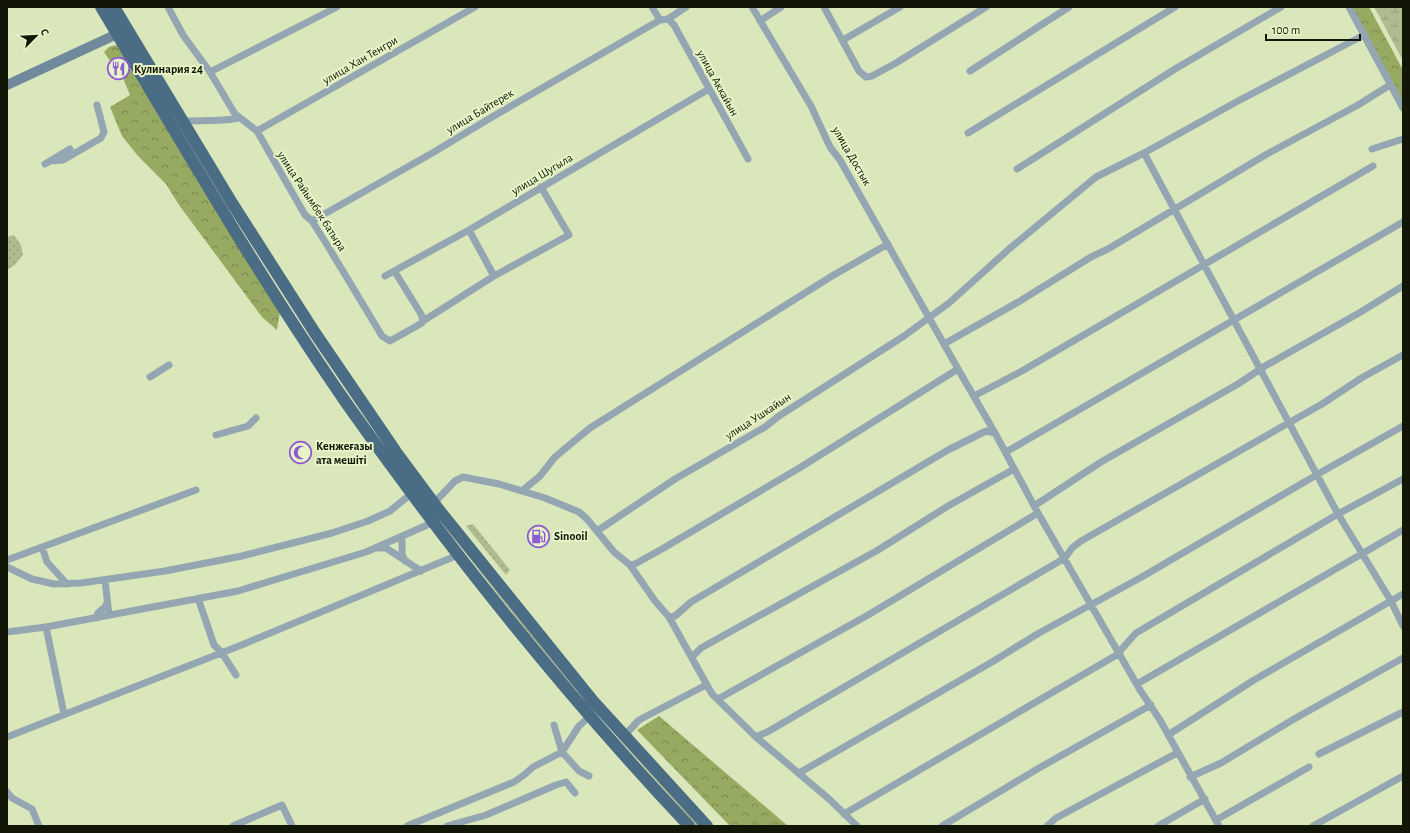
<svg xmlns="http://www.w3.org/2000/svg" width="1410" height="833" viewBox="0 0 1410 833" font-family="'Alegreya Sans',sans-serif">
<defs>
<pattern id="grass-dots" width="8" height="8" patternUnits="userSpaceOnUse"><rect width="8" height="8" fill="#afbc90"/><path d="M2 2h.1M6 6h.1" fill="none" stroke="#96a17b" stroke-width="1.8" stroke-linecap="round"/></pattern>
<pattern id="forest-crowns" width="20" height="18" patternUnits="userSpaceOnUse"><rect width="20" height="18" fill="#97aa62"/><path d="M2 6a3 3 0 1 1 6 0M12 15a3 3 0 1 1 6 0" fill="none" stroke="#7a894f"/></pattern>
<pattern id="wetland-marsh" width="20" height="14" patternUnits="userSpaceOnUse"><rect width="20" height="14" fill="#afbc90"/><path d="M1 5h8M5 5V1M11 12h8M15 12V8" fill="none" stroke="#96a17b"/></pattern>
</defs>
<rect width="100%" height="100%" fill="#dae7ba"/>
<!-- grass -->
<path fill="url(#grass-dots)" d="M14,235L21,245L23,255L15,265L7,270V237Z
M473,524L510,570L506,575L466,526Z
M455,539L703,826H696L540,649Z"/>
<!-- forest -->
<path fill="url(#forest-crowns)" d="M1352,7H1369L1403,70V103Z
M116,45L125,51L280,311L277,330L262,317L179,205L166,184L138,156L122,136L110,107L130,95L115,59L110,61L104,52L109,47Z
M659,716L788,826H730L637,730Z"/>
<!-- wetland -->
<path fill="url(#wetland-marsh)" d="M1374,7H1403V61L1377,12Z"/>
<g fill="none" stroke-linecap="round" stroke-linejoin="round">
<!-- minor -->
<path stroke="#95a6b3" stroke-width="7" d="M168,7L183,35L210,72L235,114L257,131L305,215L312,221L329,248L382,336L390,341L422,323L423,321L421,314L395,272
M652,7L660,20
M752,7L811,106L830,147L840,160L958,369L995,433L1038,513L1140,690L1160,720L1219,826
M824,7L859,71L866,77L872,76L896,63L986,7
M1349,7L1403,108
M668,19L674,25L748,159
M668,19L686,7
M760,21L781,7
M843,40L900,7
M970,71L1069,7
M210,72L337,7
M182,121C201,120 220,122 239,118
M257,131L475,7
M968,133L1175,7
M1372,149L1403,139
M1144,153L1338,514L1391,601L1403,626
M50,161L63,160L101,138L104,132L97,105
M45,164L70,149
M1017,169L1175,69L1281,7
M312,221L434,152L492,117L660,20L668,19
M469,230L494,276
M385,276L469,230L709,89
M423,321L494,276L569,235L541,187
M944,344L1020,301L1091,257L1108,249L1267,154L1358,105L1390,85
M150,377L169,365
M974,396L1022,371L1373,166
M216,435L248,426L256,418
M1006,452L1403,222
M522,491L540,476L555,457L590,428L832,276L888,244
M434,503L455,481L463,477L499,484L545,498L579,512L587,519L614,552L630,565L655,601L669,617L712,694L756,737L829,799L857,826
M1034,506L1101,462L1238,384L1265,366L1359,313L1403,286
M597,531L675,479L765,427L779,416L904,336L949,303L1009,249L1096,177L1144,153L1238,101L1364,35
M402,536V554L405,561
M42,547L47,562L67,584
M378,548H386L421,571
M7,560L196,490
M630,565L635,564L662,549L801,467L958,369
M7,567L32,579L54,584L81,583L165,571L242,556L332,533L368,521L390,511L412,493
M105,580L109,615
M198,598L214,645L222,653L236,675
M669,617L675,616L691,602L948,450L986,431L995,433
M96,618L98,613L106,606L107,602
M46,627L64,714
M7,632L46,627L238,591L366,552L434,522
M1119,652L1136,633L1338,514L1403,479
M692,657L701,648L878,550L948,506L1014,469
M1137,684L1403,530
M718,699L868,615L1038,513
M554,725L562,752L579,771L589,776
M1168,735L1254,680L1403,594
M624,736L639,720L706,685
M7,737L239,646L458,555
M756,737L769,731L1065,558L1072,548L1081,541L1322,404L1363,377L1403,355
M1319,754L1403,712
M799,773L992,662L1039,633L1140,578L1325,470L1403,426
M1190,777L1221,763L1294,719L1403,658
M7,792L12,798L32,809L39,826
M844,814L1120,653
M1216,820L1309,767
M233,826L282,805L292,826
M407,826L514,782L524,775L533,767L562,752L579,726L590,716
M447,826L486,815L556,785L566,782L575,793
M942,826L1039,768L1151,705
M1047,826L1056,818L1177,753
M1158,826L1205,799
M1313,826L1403,776"/>
<!-- secondary -->
<path stroke="#70899c" stroke-width="10" d="M7,85L117,34"/>
<!-- trunk -->
<path stroke="#4a6c84" stroke-width="12" d="M101,7C181,141 258,276 347,404C451,552 565,694 689,826
M114,7L232,203L315,333L396,452L439,510L593,701L707,826"/>
</g>
<!-- icons -->
<defs>
<symbol id="restaurant-ring" viewBox="-11 -11 22 22"><circle r="9.5" fill="#e7f4c7" stroke="#8f5ad2" stroke-width="1.5"/><path d="M-5-6h1v4h1v-4h1v4h1v-4h1v5L-1.5 .5V6h-2V.5L-5-1ZM5-6V6H3V1.5H1.5Q1.5-4 5-6Z" fill="#8f5ad2"/></symbol>
<symbol id="mosque-ring" viewBox="-11 -11 22 22"><circle r="9.5" fill="#e7f4c7" stroke="#8f5ad2" stroke-width="1.5"/><path d="M3.5-4.9A6 6 0 1 0 3.5 4.9A5 5 0 1 1 3.5-4.9Z" fill="#8f5ad2"/></symbol>
<symbol id="fuel-ring" viewBox="-11 -11 22 22"><circle r="9.5" fill="#e7f4c7" stroke="#8f5ad2" stroke-width="1.5"/><path d="M-5.5-6h7V0h2V4h1.3V-2.5L3-4.5l.8-.8L6-3V5H2.5V1h-1V6h-7ZM-4.2-4.7v3.2H.2V-4.7Z" fill="#8f5ad2"/></symbol>
</defs>
<g fill-rule="evenodd">
<use href="#restaurant-ring" x="106" y="56" width="25" height="25"/>
<use href="#mosque-ring" x="288" y="440" width="25" height="25"/>
<use href="#fuel-ring" x="526" y="524" width="25" height="25"/>
</g>
<g text-anchor="middle" stroke-width="4" stroke-linejoin="round" paint-order="stroke">
<!-- street labels -->
<g font-size="12" fill="#121606" stroke="#e7f4c7">
<text transform="translate(360 60) rotate(-30)" y="4">улица Хан Тенгри</text>
<text transform="translate(718 83) rotate(61)" y="4">улица Аккайын</text>
<text transform="translate(480 111) rotate(-31)" y="4">улица Байтерек</text>
<text transform="translate(852 156) rotate(60)" y="4">улица Достык</text>
<text transform="translate(542 174) rotate(-31)" y="4">улица Шугыла</text>
<text transform="translate(312 201) rotate(57)" y="4">улица Райымбек батыра</text>
<text transform="translate(758 416) rotate(-33)" y="4">улица Ушкайын</text>
</g>
<!-- poi labels -->
<g font-size="12" font-weight="bold" fill="#121606" stroke="#e7f4c7" text-anchor="start">
<text x="134" y="73">Кулинария 24</text>
<text x="316" y="450">Кенжеғазы<tspan x="316" dy="14">ата мешіті</tspan></text>
<text x="554" y="540">Sinooil</text>
</g>
</g>
<!-- border -->
<rect width="1410" height="833" fill="none" stroke="#121606" stroke-width="16"/>
<!-- north arrow -->
<g transform="translate(36 36) rotate(66)" stroke="#e7f4c7" stroke-width="3" paint-order="stroke">
<path d="M0-3L7 15L0 10L-7 15Z" fill="#121606"/>
<text y="-6" font-size="11" font-weight="bold" text-anchor="middle" fill="#121606">С</text>
</g>
<!-- scale -->
<path d="M1266 34v6h94v-6" fill="none" stroke="#121606" stroke-width="2"/>
<text x="1272" y="34" font-size="12" fill="#121606" stroke="#e7f4c7" stroke-width="3" paint-order="stroke">100 m</text>
</svg>
